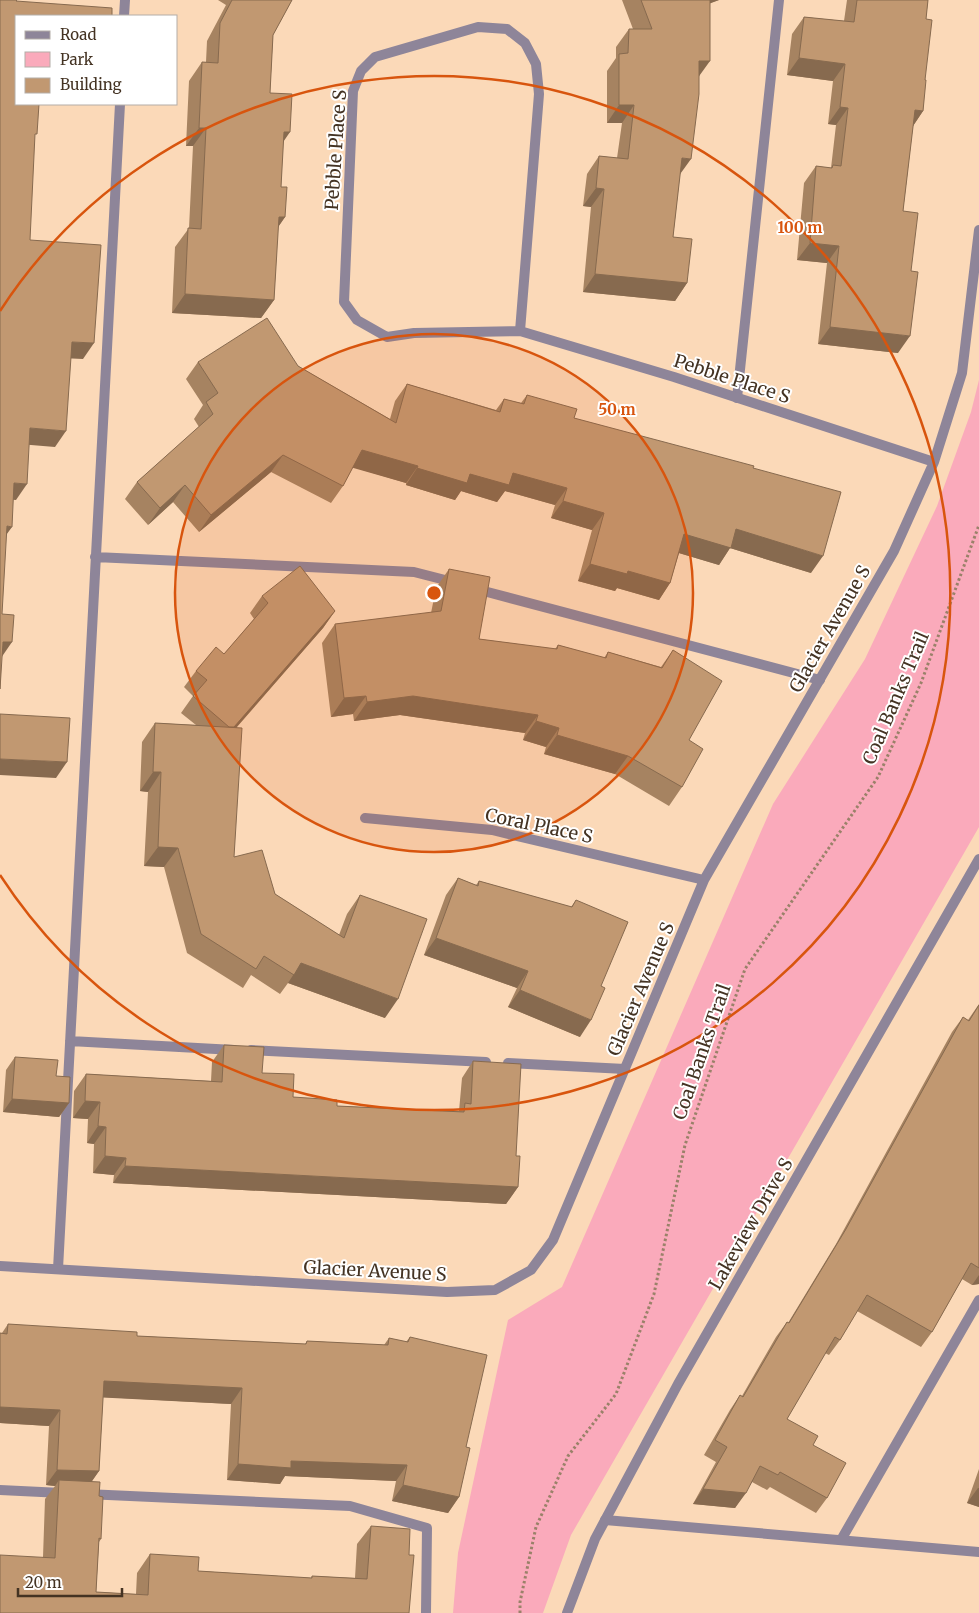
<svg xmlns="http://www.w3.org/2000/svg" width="979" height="1613" viewBox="0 0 979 1613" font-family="Merriweather,serif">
<rect width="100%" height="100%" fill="#fbd9b8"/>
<!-- green -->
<path fill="#faaabb" d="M979,380V827L571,1535L543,1613H453L458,1553L508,1320L562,1287L773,804L865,659L937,506L971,412Z"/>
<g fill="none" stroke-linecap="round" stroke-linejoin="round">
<!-- path -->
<path stroke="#9a8169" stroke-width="3" stroke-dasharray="2.5 2.5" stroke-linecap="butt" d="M520,1613V1602L536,1527L568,1456L616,1394L654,1294L685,1145L745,969L878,777L921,683L979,525"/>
<!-- service -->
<path stroke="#8e8599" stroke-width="10" d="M124,16L125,0
M737,398L779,0
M95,557L414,572L453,582
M476,589L820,680
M70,1041L234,1050
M251,1050L486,1062
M508,1063L625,1069
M58,1269L120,104
M0,1490L62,1493
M86,1494L350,1506L427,1528L426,1613
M605,1520L979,1552
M841,1540L979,1300"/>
<!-- minor -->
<path stroke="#8e8599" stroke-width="10" d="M520,331L539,94L536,64L525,43L507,29L478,27L375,57L361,71L353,91L344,302L357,320L387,337L414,333L520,331L674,377L934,462
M365,818L492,830L704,880
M0,1266L447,1292L495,1290L531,1270L553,1240L704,880L894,551L934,462L962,373L979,230
M567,1613L595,1539L678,1384L979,859"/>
</g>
<!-- wall -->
<path fill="#a68361" d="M218,0H292L273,35L270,93L283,142L281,187L285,217L278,227L274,300L261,318L172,313L175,247L189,228L193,146H186L189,81L202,62H206L207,41L226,5Z
M622,0H719L710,3L699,77L680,174L673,237L687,283L675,301L583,292L591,207L583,206L587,174L599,156L617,158L622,123H607V71L616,58V47L629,29H633Z
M847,0H928L926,19L925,80L923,111L913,126L903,211L898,353L818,344L827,263L797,260L804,183L816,166L831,168L836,125L828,124L833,81L787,75L792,34L804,17L844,21Z
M198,362L298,366L390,419L395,401L407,384L496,410L504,399L521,403L527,395L574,418L753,468L811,573L730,548L719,565L679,553L670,583L659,600L617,588L615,591L578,581L592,530L551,518L555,505L505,491L497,502L461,491L455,500L406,485V483L353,467L343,486L331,503L271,472L199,532L173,502L148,525L125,499L137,482L199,427L194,419L203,405L186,379Z
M449,569L479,639L555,649L558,645L604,658L608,652L661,667L673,650L689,740L682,787L669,806L615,774L544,754L546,747L523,740L525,733L400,715L354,721L353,714L331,717L322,643L335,624L431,613L436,588Z
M262,596L335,611L323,628L237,727L234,857L275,894L339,935L347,914L360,895L385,1018L288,983L280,994L251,975L243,988L187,953L164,867L144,866L148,792L140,791L142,742L155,723L196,725L181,713L193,696L184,687L196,671L224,654L254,619L250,613Z
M458,878L476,885L479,881L571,907L576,900L580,1037L508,1007L517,988L424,955L446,895Z
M979,1004V1284L972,1285L962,1279L932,1332L921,1347L857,1311L840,1340L829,1355L825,1353L787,1419L813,1445L827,1498L816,1513L770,1487L767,1490L752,1482L735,1508L693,1504L716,1462L704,1455L730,1410L740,1395L742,1396L776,1337L787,1322L788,1323L836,1244L952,1032L963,1017L968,1020Z
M224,1045L262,1073L293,1097L337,1106L459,1111L462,1078L473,1061L516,1156L518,1187L506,1204L113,1183L114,1175L93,1173L94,1144L87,1143L88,1119L73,1118L74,1091L86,1074L211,1081L212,1062Z
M15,1057L56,1076L69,1103L59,1117L3,1112L6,1070Z
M8,1324L137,1336L305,1344L307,1341L384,1345L389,1338L406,1342L410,1337L466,1447L459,1497L448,1513L392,1501L396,1481L285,1476L280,1484L227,1480L231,1404L103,1397L99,1471L91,1482L99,1496L101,1539L99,1542L96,1592L136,1594L137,1573L150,1554L198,1571L311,1578L312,1576L355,1578L357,1544L371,1526L409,1555V1613H0L43,1557L45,1499L55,1486L46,1485L49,1426L0,1423V1333H2Z
M979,1469V1507L967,1503Z"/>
<!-- shaded-wall -->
<path fill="#876a4f" d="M703,0H719L698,8Z
M799,58L845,64L833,81L787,75Z
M699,61H710L697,79Z
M619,105H634L622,123H607Z
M840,107L848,108L836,125L828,124Z
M915,110L923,111L911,129Z
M199,128H206L193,146H186Z
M284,132H290L277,151Z
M682,158L691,159L678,177Z
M596,188L604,189L591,207L583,206Z
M279,217H285L272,236Z
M810,243L839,246L827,263L797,260Z
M595,274L687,283L675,301L583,292Z
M185,294L274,300L261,318L172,313Z
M830,327L910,336L898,353L818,344Z
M72,342L94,343L83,359L61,358Z
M30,428L66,431L55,447L19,444Z
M362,450L418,466L406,483L350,467Z
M283,455L271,472L199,532L211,515Z
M417,468L470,474L513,473L567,488L555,505L505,491L497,502L461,491L455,500L406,485Z
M14,483L27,484L16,500L3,499Z
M185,485L173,502L148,525L160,508Z
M563,501L604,513L592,530L551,518Z
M7,526L12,527L1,542Z
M736,529L823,556L811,573L730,548L719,565L672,551L684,534Z
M590,564L628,571L670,583L659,600L617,588L615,591L578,581Z
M335,611L323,628L220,746L232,729Z
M3,642H12L1,658Z
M366,696L353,714L331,717L344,698Z
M413,696L538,715L525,733L400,715L354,721L367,702Z
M536,721L559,728L546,747L523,740Z
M557,735L628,756L615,774L544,754Z
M0,759L67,762L56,778L0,775Z
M153,772H161L148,792L140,791Z
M158,847L178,848L164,867L144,866Z
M436,938L528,971L517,988L424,955Z
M301,963L398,999L385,1018L288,983Z
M520,990L591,1020L580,1037L508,1007Z
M12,1099L69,1103L59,1117L3,1112Z
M85,1101L100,1102L88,1119L73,1118Z
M98,1126L106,1127L94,1144L87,1143Z
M105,1156L126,1158L114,1175L93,1173Z
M125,1166L518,1187L506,1204L113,1183Z
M979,1275V1284L972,1285Z
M104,1381L242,1388L231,1404L93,1397Z
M0,1407L60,1410L49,1426L0,1423Z
M291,1461L407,1465L396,1481L285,1476L280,1484L227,1480L238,1464Z
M57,1470L99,1471L88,1487L59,1480L55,1486L46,1485Z
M403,1485L459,1497L448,1513L392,1501Z
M978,1488H979V1507L967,1503Z
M703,1489L746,1493L735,1508L693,1504Z"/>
<!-- building -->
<path fill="#c19871" stroke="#876a4f" d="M0,0H17L16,1L112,8V16H16V104H39L37,134H35L30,240L101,245L94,343L72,342L66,431L30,428L27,484L14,483L12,527L7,526L2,614L14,615L12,642H3L0,689Z
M232,0H292L273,35L270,93L292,94L290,132H284L281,187H287L285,217H279L274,300L185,294L188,228L201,229L206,128H199L202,62L218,63L220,23Z
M641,0H710V61H699V94L691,159L682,158L673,237L692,239L687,283L595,274L604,189L596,188L599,156L628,159L634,105H619V54L628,53L629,29H652Z
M857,0H928L926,19L932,20L925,80H926L923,111L915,110L903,211L918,213L911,271L918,272L910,336L830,327L839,246L810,243L816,166L832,168L833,165L841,166L848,108L840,107L845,64L799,58L804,17L854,22Z
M267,318L298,366L396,423L407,384L500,412L504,399L524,404L527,395L577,409L574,418L728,459L754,466L753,468L841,492L823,556L736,529L731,548L684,534L670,583L628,571L627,574L590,564L604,513L563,501L567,488L513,473L509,485L470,474L467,483L417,468L418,466L362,450L343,486L283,455L211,515L185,485L160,508L137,482L213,414L206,402L218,393L198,362Z
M300,566L335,611L234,727H229L193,696L207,680L196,671L216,647L224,654L268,603L262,596Z
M449,569L490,577L479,639L557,649L558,645L606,658L608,652L662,668L673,650L722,681L689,740L703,749L682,787L628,756L557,735L559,728L536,721L538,715L413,696L367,702L366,696L344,698L335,624L441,611Z
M0,714L70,718L67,762L0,759Z
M155,723L242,728L234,857L262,850L275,894L344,938L360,895L427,919L398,999L301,963L294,975L264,956L256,969L201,934L178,848L158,847L161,772H153Z
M458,878L478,886L479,881L572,907L576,900L628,922L601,986L605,988L591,1020L520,990L528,971L436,938Z
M979,1005V1268L971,1263L932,1332L867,1295L840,1340L835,1337L787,1419L818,1436L813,1445L846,1463L827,1498L780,1472L778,1475L760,1466L746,1493L703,1489L727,1447L715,1440L740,1395L743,1397L787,1322L789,1323L846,1229L963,1017L969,1021Z
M224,1045L264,1047L262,1073L294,1074L293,1097L337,1100V1106L464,1112L465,1103L471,1104L473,1061L521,1064L516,1156H520L518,1187L125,1166L126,1158L105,1156L106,1127L98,1126L100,1102L85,1101L86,1074L222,1082Z
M15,1057L58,1060L56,1076L70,1077L69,1103L12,1099Z
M8,1324L137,1332V1336L306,1344L307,1341L388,1345L389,1338L408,1342L410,1337L487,1355L466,1447L470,1448L459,1497L403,1485L407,1465L291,1461V1468L238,1464L242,1388L104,1381L99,1471L57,1470L60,1410L0,1407V1333L7,1334Z
M59,1480L100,1482L99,1496L103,1497L101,1539L99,1538L96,1592L148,1595L150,1554L199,1557L198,1571L312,1578V1576L367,1579L371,1526L410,1529L409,1555H414L409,1613H0V1555L55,1558Z"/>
<!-- distance rings -->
<circle cx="434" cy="593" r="259" fill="#d8550e" fill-opacity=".12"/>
<g fill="none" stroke="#d8550e" stroke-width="2.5">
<circle cx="434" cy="593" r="259"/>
<path d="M0 311A517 517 0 1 1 0 875"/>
</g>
<g text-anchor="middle" stroke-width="4" stroke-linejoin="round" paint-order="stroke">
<!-- street labels -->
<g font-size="18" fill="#443323" stroke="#fff">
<text transform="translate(336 150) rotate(-86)" y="6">Pebble Place S</text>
<text transform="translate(732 379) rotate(18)" y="6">Pebble Place S</text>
<text transform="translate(830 629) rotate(-60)" y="6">Glacier Avenue S</text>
<text transform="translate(896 698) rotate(-67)" y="6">Coal Banks Trail</text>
<text transform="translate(539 826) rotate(12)" y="6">Coral Place S</text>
<text transform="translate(641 989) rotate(-67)" y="6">Glacier Avenue S</text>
<text transform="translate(702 1052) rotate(-71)" y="6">Coal Banks Trail</text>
<text transform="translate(751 1224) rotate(-60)" y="6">Lakeview Drive S</text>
<text transform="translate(375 1271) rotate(3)" y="6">Glacier Avenue S</text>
</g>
</g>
<circle cx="434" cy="593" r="8" fill="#d8550e" stroke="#fff" stroke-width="2.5"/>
<g font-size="15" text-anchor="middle" font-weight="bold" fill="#d8550e" stroke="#fff" stroke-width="4" stroke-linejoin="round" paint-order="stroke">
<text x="800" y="233">100 m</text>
<text x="617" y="415">50 m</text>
</g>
<!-- legend -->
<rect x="15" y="15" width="162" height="90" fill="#ffffff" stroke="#b4ada7"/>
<rect x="25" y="31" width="25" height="8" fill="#8e8599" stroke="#b4ada7"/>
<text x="60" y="40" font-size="15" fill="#443323">Road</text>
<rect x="25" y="52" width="25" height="15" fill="#faaabb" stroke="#b4ada7"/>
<text x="60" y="65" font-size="15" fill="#443323">Park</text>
<rect x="25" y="78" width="25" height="15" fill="#c19871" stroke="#b4ada7"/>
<text x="60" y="90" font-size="15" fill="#443323">Building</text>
<!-- scale -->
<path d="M18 1588v8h104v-8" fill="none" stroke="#443323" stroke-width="2.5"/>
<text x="25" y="1588" font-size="15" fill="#443323" stroke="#ffffff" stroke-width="4" paint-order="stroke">20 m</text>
</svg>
